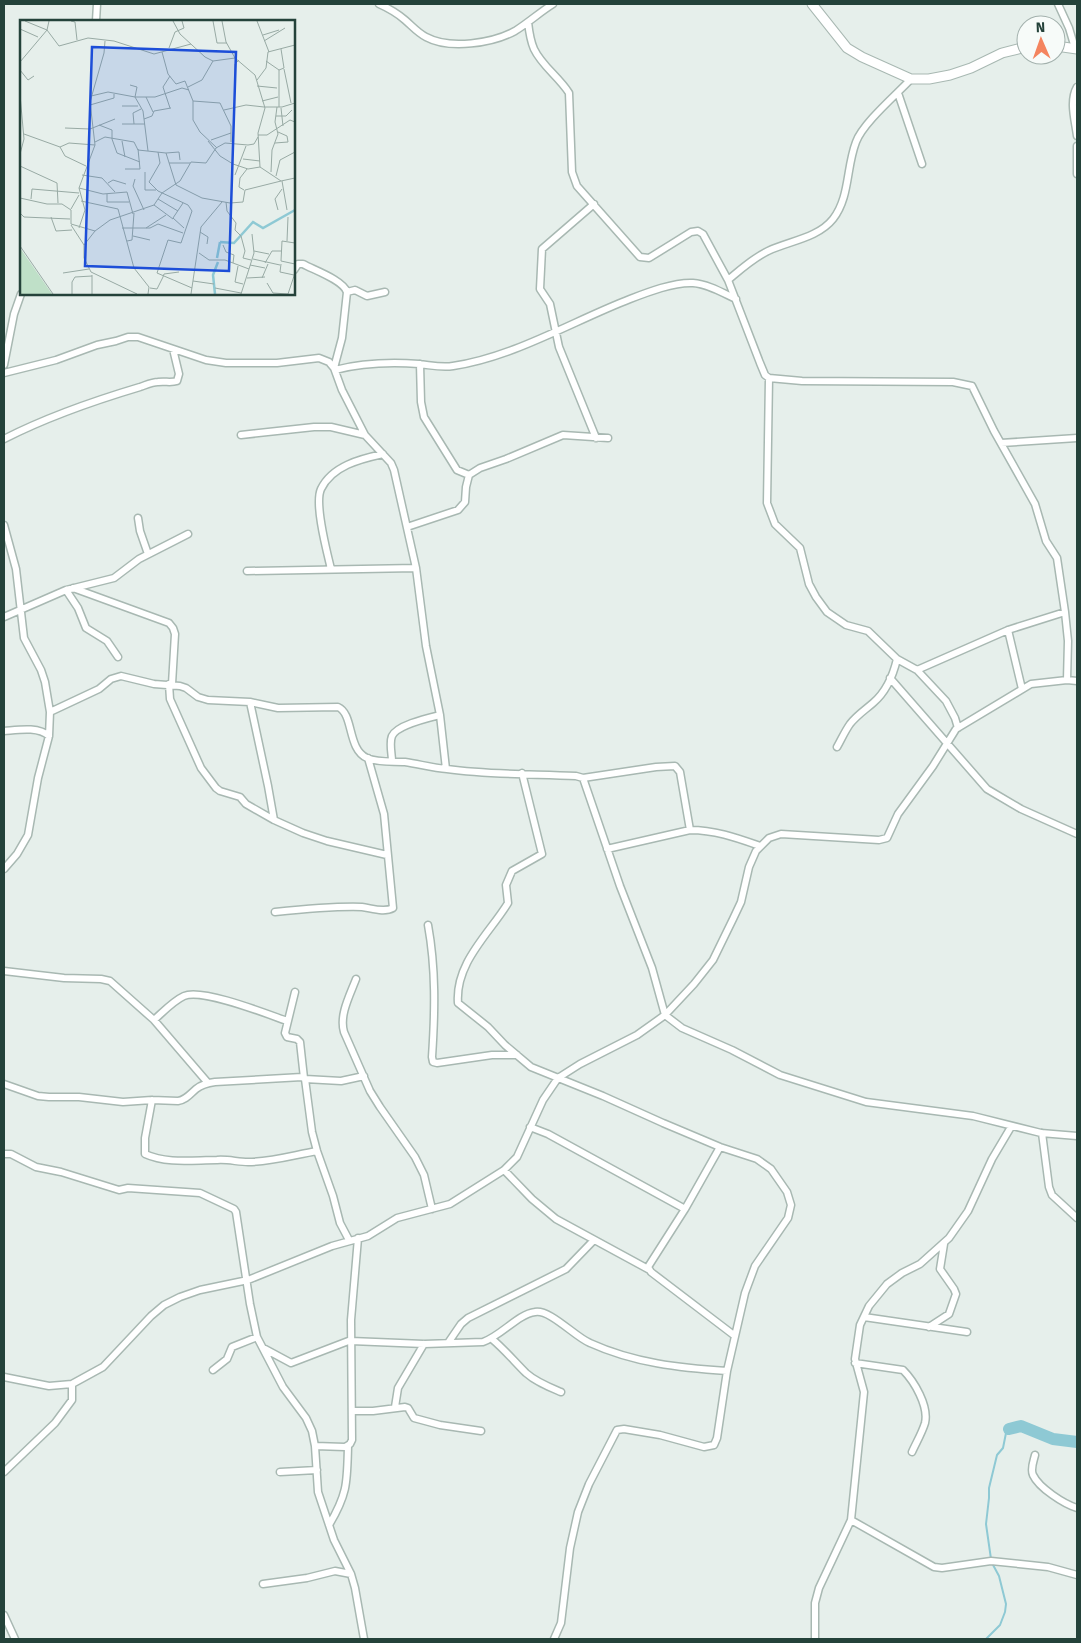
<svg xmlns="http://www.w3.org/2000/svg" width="1081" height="1643" viewBox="0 0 1081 1643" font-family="'Fira Sans',sans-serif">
<rect width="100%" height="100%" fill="#e6efeb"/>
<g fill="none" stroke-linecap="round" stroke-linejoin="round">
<!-- stream -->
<path stroke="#8ec9d4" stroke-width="2" d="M991,1559L986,1524L989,1498V1488L997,1455L1003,1448L1006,1433L1009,1429
M986,1639L1000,1625L1005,1612L1006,1604L999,1576L992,1563"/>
<!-- river -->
<path stroke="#8ec9d4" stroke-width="12" d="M1009,1429L1021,1426L1053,1439L1077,1442"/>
<defs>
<path id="minor" d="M379,4C388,8 397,13 405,20C412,26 418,33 426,37C450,50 493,43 515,31C528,23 540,12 553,4
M1058,4L1069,28L1075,48
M96,21L97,4
M528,22C529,31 530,40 534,49C542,66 559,77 569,93L572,172L577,186L640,257L649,258L691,232L698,231L703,234L728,280L760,363L765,375L769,378L802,381L953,382L972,386L994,431L1035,504L1046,541L1057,558L1065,612L1068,641L1067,680
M1077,87C1069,101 1075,120 1077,136
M898,93L922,164
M1077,174V146
M594,204L542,249L540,289L550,304L559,347L596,438
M294,270L298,264H303C314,270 343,280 347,292L342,338L334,368
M728,280C740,270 753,258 768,251C789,241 818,238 833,219C850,197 846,168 856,142C863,123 896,95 911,79
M347,292L355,290L367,296L385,292
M420,364L421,402L424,417L457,470L469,475
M4,365L14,314L21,294
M335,370C362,363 391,362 419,364C430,365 441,368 453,366C514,357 573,321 630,299C648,292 674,282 693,283C708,284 723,293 736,299
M4,373L56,360L97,345L116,341L128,337H138L206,360L226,363H277L319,358L329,362L334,368L342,390L365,435L391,463L394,470L416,568L426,646L440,715L446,769
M769,378L767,503L775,524L800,548L809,584L816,597L827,612L846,625L868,631L897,659L917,670L946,701L955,718L958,728
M241,435L314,427H331L365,435
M4,439C47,417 93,401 140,387C146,385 152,382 158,382C165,381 171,383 177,381L179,374L173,349
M1001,443L1077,438
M138,518L140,531L148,554
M4,525L16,569L24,638L41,670L45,682L50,712L49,736L38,778L28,835L17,854L4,869
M407,527L458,510L465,502L466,487L469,475L480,468L506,459L563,435L608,438
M331,569C327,552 314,504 321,489C332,466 360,459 383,454
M247,571L416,568
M73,588L169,623L173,628L175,634L172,684
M66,590L78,608L86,628L107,641L118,657
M4,617L66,590L114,578L139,559L188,534
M1008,630L1022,689
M917,670L1008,630L1065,612
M890,678L987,789L1021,809L1077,834
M169,684L170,699L201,768L216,788L220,791L240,797L246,804L274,820L303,833L327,841L387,855
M250,702L268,786L274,820
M50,712L99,689L111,679L121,676L154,684L180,686L186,688L198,697L208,700L250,702L278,708L338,707C354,714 347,749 367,758C378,763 394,761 405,762C419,764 433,768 447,769C490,775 533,774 576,776L583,778L620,886L652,968L665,1015L682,1028L732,1050L780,1075L866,1102L973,1116L1041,1133L1077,1136
M4,731C17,730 38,726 49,736
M837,747C841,740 845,731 850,724C857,715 865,710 873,703C886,692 893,676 897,659
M392,761C392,754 389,743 392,736C397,725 428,718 440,715
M522,773L542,854L512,871L506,885L508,903C489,934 455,963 458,1003L488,1027L505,1045L531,1067L603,1096L663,1123L720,1147L757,1159L771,1169L787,1192L791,1205L788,1218L755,1266L745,1293L727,1371L717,1438L714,1445L704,1447L660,1435L624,1429L617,1430L589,1484L578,1512L570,1548L561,1623L554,1639
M583,778L656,767L675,766L680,772L690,830
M607,849L690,830C715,830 737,838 760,846
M275,912C304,909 333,906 362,907C371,908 384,913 393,908L384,814L368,758
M428,925C436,969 435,1012 432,1057L433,1062L437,1063L492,1055H517
M4,971L64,978L101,979L110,981L154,1020L208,1083
M356,979C350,995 339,1015 344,1032L370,1091L380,1107L415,1157L424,1175L432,1209
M295,992L285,1033L287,1037L297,1039L300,1042L304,1078
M154,1020C163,1012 173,1001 184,996C202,988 267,1014 287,1021
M305,1079L341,1081L364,1076
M4,1084L38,1096L49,1097H79L123,1102L152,1100L178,1101C186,1100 190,1094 196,1089C202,1084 208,1083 215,1082L302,1077L305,1079L312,1132L317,1151L333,1196L340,1223L349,1240
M152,1100L145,1138V1154C167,1164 193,1160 217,1160C227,1159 238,1162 248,1162C271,1162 294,1155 317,1151
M530,1127L548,1134L685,1209
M1042,1133L1049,1187L1052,1195L1077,1218
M720,1147L685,1209L648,1267L651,1272L735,1336
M4,1154H11L36,1167L61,1172L119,1190L128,1188L200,1193L234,1209L236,1212L250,1304L257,1337L283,1387L306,1418L312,1431L315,1446L318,1492L334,1540L351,1574L355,1588L364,1639
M504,1170L532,1199L556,1219L648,1269
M864,1317L967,1332
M929,1327L949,1314L956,1294L954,1289L940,1269L944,1244
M492,1339C504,1349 514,1361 526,1373C536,1382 549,1387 561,1392
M351,1341L424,1344L483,1342C501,1336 518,1314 535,1312C550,1309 575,1337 590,1343C634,1363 680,1368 727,1371
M448,1343L461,1324L468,1318L566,1269L594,1240
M265,1349L291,1363L351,1340
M855,1363L903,1370C914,1381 929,1406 925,1423C922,1433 916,1443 912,1452
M213,1370L227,1359L232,1347L257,1337
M4,1377L49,1386L72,1384L103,1367L151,1316L164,1305L180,1297L200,1290L248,1280L332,1246L368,1236L397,1218L450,1204L504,1170L517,1157L543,1100L558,1078L580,1064L637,1035L665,1015L694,984L713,960L733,919L741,902L749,867L756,851L769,838L781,834L879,840L887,838L898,814L933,766L956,729L1031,684L1067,680L1077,681
M395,1407L398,1388L424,1344
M352,1411H373L405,1407L408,1408L414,1418L440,1425L481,1431
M315,1446L345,1447L350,1444L352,1440L351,1320L358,1238
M1035,1455C1034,1460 1030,1469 1033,1475C1039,1488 1064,1504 1077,1508
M4,1472L55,1423L72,1400V1384
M280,1472L317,1470
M851,1520L934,1567L942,1568L991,1561L1048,1567L1077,1575
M329,1525C348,1493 347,1482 348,1446
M263,1584L307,1578L335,1571L351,1574
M4,1615L15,1639
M815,1639V1603L819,1588L851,1520L864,1392L855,1359L860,1325L869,1306L887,1284L902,1273L920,1264L949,1238L968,1211L992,1159L1011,1127"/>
<path id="tertiary" d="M812,4L847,48L862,57L911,79H929L950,75L971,68L1002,53L1026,47
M1056,46L1077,49"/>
</defs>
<!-- minor casing -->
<use href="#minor" stroke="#a8b8b2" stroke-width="9"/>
<!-- tertiary casing -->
<use href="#tertiary" stroke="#a8b8b2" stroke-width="11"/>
<!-- minor -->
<use href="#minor" stroke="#fff" stroke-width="6"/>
<!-- tertiary -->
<use href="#tertiary" stroke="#fff" stroke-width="9"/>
</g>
<!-- overview -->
<g transform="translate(20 20)">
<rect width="275" height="275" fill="#e6efeb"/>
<path d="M0,228L32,274H0Z" fill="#bfe0c8"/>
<path fill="none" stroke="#8ec9d4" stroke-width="2.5" d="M200,222L214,223L233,202L243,208L275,190M197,238L200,222M195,274L193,255L198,242"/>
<path fill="none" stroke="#98aaa4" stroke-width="1" d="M5,1L27,10L29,1M51,1L55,2L57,20M153,1L160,14L185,37L193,41L215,38L235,55L245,88L238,113L240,147L261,161L275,158M193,1L197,23H207M202,1L206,22L215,38M237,1L249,32M0,9L18,17M243,15L259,10M244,21L265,8M149,28L155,12L164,8L162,1M142,32L148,54L156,64L165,61L173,81L200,83L211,106V122M246,41L259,50V87M0,42L27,10L39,26L68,18L94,21L134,34L171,24M264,49L271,83M0,50L8,60L14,56M259,50L264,48L261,29M215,55V44L219,40M237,60L246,48L248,32L275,25M110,65L117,67L115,77M237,66L257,68M168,67L182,60L193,41M0,75L4,119L0,134M71,76L88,72L115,77L123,91L128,131M115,77H135L162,68L169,70M126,77L133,92M173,81V100L180,112L197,128M242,81L258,77M70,85L94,78V74M102,86H118M244,87H262L275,83M150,88L143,67L150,56M261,88L263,106M204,90L226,85L244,87M256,96H266L272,90M124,99L132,96L134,91L151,88M102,104H125M114,104L113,93L121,89M79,105L92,110V119M45,108L70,109L95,99M4,114L40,127L49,123L75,125M238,115H247L270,100L275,102M92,119L97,133L120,142M191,120L211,113M102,121L105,137M188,121L200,136L213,144L228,149L240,147M75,122L85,117L114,122L118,130L146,133L156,165L182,178L210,183L223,182L225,170L261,161M255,123L268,122L267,116L258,112M40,127L45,136L66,146M138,132L140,143L129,162L138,171L168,185L172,191L161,223L148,220L137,253L172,268M146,133L159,132L160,140M223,139L240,141M149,143H170M0,146L37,163L38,183M105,149H120L118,129M125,152V170H136M251,152L252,130L258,114L255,102L257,87M62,155L82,158L95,172M215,155L226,126M256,156L260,140L275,132M115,159L113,166L124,190M262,161L267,190M88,163L93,160L106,164M59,168L83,174L107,172L113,194M224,170L219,167L220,158L227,149M87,174V182H109M0,178L27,184H42L51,190V204L75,211L90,200L134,185L142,173L160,161L171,142L186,143L196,128L205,123L228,125L234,124L238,117M11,179L12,169L59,173M138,179L158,191M61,181L98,189L114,248L129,267L128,274M206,182L207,191L216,203L215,210L221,216L225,231L223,238L231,240M163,183L153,198L164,208M134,185L153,199M51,189L59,175M258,190L255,179L262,169M0,193L4,197L50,199M31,197L36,211L52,210M51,205L64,225V238L71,252L117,274M59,208L65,190L59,168L75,125L70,82L84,33L85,21M102,208H130L138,204L163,213M126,208L146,195M180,212L188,217L187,224M113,216L130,220M107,221L112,220L114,193M267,221L268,197M275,223L262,221L261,241L275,244M64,225L75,211M203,225L206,232L214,235L213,243M0,226L33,274M234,231L249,234M179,233L189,240H205L229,249L221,274M233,239L260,245M245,243L252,231H262M261,244L260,252L274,255M230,245L245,248M218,246L215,262L223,264M229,249L234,233L232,214M43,253L69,249M72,255V274M143,257L144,254L159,252M227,258L245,257M242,258L248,244M173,261L194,264M247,263L253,273L268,274M130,268L137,269L143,257M195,268L221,273M52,274V262L55,257L72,256M171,274L181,207L202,182M268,274L275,253"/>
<path fill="#1d4ed8" fill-opacity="0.15" stroke="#1d4ed8" stroke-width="2.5" d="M72,27L216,32L209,251L65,246Z"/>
<rect width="275" height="275" fill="none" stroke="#24423a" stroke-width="2.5"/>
</g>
<!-- border -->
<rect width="1081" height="1643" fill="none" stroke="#24423a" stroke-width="10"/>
<!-- north arrow -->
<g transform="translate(1041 40) rotate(358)"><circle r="24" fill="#f7fbf9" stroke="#a3b1ad"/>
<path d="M0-4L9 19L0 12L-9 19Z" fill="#f4845f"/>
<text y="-8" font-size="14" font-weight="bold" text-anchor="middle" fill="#24423a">N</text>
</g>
</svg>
